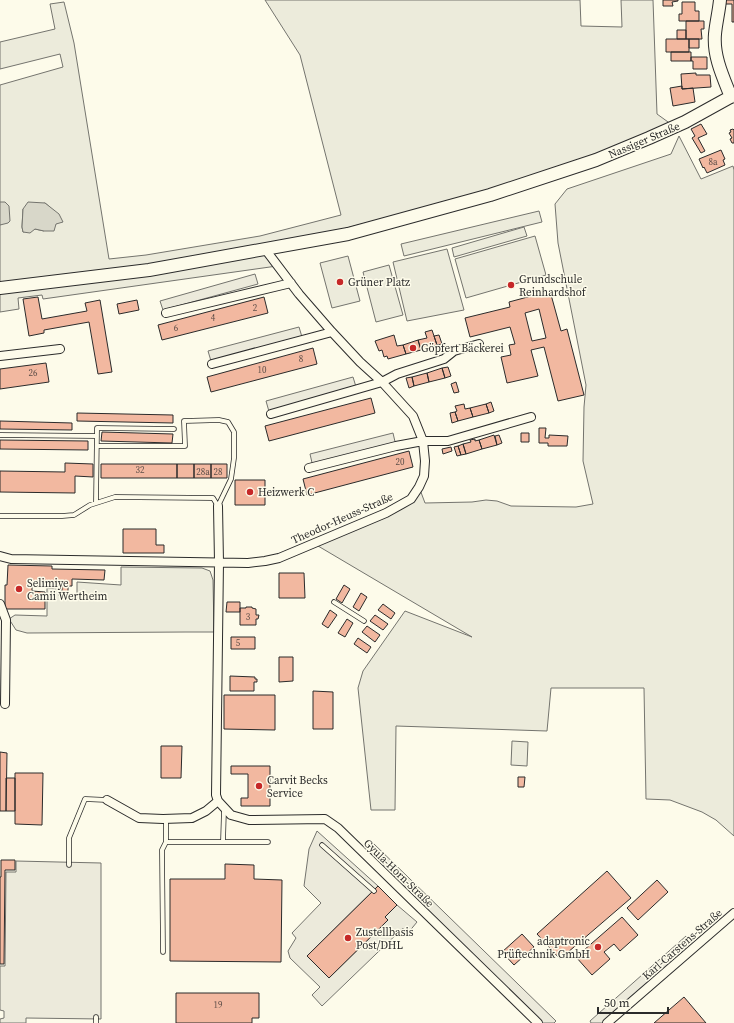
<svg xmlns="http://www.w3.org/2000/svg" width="734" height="1023" viewBox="0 0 734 1023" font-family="'Source Serif 4',serif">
<rect width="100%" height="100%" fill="#fdfbea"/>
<!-- green -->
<path fill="#ecebdb" stroke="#74746e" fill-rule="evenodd" d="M265,0H580L581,26L622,27L621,0H653L657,114L675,127L550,175L266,249L277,266L43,299L42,295L18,298L19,309L0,312V85L63,67L60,54L0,69V42L55,29L50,4L64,2L74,43L109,259L146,255L260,236L341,215L300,55ZM45,203L51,208L44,231L35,229L23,232L22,227L23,209Z
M679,136L701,179L733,166L734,170V836L716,820L702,812L670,800L646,799L644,688H551L547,731L396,726L395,810H371L358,688L363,671L405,611L472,637L313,543L411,499L419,487L425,503L472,502L486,500L497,501L511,506L576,507L593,504L583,461L584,407L586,385L558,243L555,204L567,189L671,154Z
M539,211L542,222L404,256L401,244Z
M524,227L527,236L454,257L452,248Z
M535,236L546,275L466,298L455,259Z
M447,249L464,310L407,321L393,262Z
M348,256L360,301L332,308L320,263Z
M389,265L403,315L376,322L363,272Z
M121,567L202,568L210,571L213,580L214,632H185L27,633L16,630L9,619L15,615L47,616V588L58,589L59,596H77V582L121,585Z
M512,741L528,742L527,766L511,765Z"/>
<!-- parking -->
<path fill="#eceadb" stroke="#74746e" d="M255,274L258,284L163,310L160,301Z
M299,327L302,337L211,361L208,351Z
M353,377L357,390L270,415L266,401Z
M393,433L396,446L313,467L310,454Z
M317,831L378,886L307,956L329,978L388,920L385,917L397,905L417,922L408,933L403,928L322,1006L312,995L320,987L290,958L288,951L296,938L292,933L321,903L304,886L309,849Z
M373,843L556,1021L554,1023H538L363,853Z
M16,861L101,863V1019L26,1018V1023H0V1019L4,1018V1011L0,1010V966H5L6,872H16Z
M686,936L696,947L607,1023H591L590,1021Z"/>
<!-- water -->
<path fill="#d8d7c9" stroke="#74746e" d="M0,202H5L9,206L10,221L8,223L0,225Z
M28,202L45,203L59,214L63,222L56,224L54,231H44L35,229L30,233L23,232L22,227L23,209Z"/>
<!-- building -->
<path fill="#f2b8a0" stroke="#2b2b2b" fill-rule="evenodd" d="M663,0H678V1L672,2L673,6H663Z
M725,0H734V22H732V4H725Z
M682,2H695V11H699V21H679V14H682Z
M686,21H704V29H701L702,39H686Z
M677,30H686V39H677Z
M666,39H689V52H666Z
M689,39H699V48H689Z
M671,52H691V61H671Z
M691,57H707V69H693V61H691Z
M696,73V75H710L711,87L682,89L681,74Z
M682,86V89L693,88L695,102L673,106L670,88Z
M701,124L707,134L698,138L705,151L701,153L692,138L695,136L691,129Z
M733,129L734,130V143H732L730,139L732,138L729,133L731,132L730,130Z
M721,150L725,159L723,160L725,165L707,173L704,167L703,168L699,159Z
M550,291L561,331L567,329L584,395L558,401L544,347L531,350L538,376L507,383L501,357L511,355L509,345L515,344L510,327L470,337L465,318L510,307L509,302ZM539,309L546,338L532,341L525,313Z
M38,297L42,319L87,311L85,303L100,300L112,372L98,374L89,322L44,330V333L29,336L23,299Z
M264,297L268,313L162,340L158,325Z
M137,300L139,310L119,314L117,304Z
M432,330L437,345L421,350L418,340L427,338L425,332Z
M394,335L397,346L403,345L406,354L388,359L387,356L384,357L382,350L379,351L375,341Z
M439,335L442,344L437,345L434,336Z
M418,340L421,350L406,354L403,345Z
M313,348L317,364L211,392L207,377Z
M46,363L49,382L0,389V369Z
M448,367L451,376L445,378L442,368Z
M442,368L445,378L429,382L427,373Z
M427,373L429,382L414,386L412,377Z
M412,377L414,386L409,388L406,378Z
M456,382L459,392L454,393L451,384Z
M371,398L375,413L269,441L265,426Z
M491,402L494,411L489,413L486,404Z
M464,404L465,409L470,408L473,417L458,421L455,412L457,411L455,406Z
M486,404L489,413L473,417L470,408Z
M455,412L458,421L452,423L450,413Z
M77,413L173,415V423L77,421Z
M0,421L72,423V430L0,429Z
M539,428H546L545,438H549V435L568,436L567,446H548V443H539Z
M102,432L173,434L172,443L101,441Z
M521,433H529V442H521Z
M494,435L497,445L482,449L479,440Z
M499,435L502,443L497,445L495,436Z
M475,439V441L479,440L482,449L466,454L463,444L471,442L470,440Z
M0,440L88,441V450L0,449Z
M463,444L466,454L461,455L458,446Z
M458,446L461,455L457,456L454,447Z
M451,447L452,451L443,454L442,449Z
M409,451L413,467L307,495L303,479Z
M65,463L93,464V477L75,476V493L0,492V471L65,472Z
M101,464H177V478H101Z
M177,464H194V478H177Z
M194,464H211V478H194Z
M211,464H227V478H211Z
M235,480H265V505H235Z
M123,529H156V545H164V553H123Z
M8,565L52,566V569L105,570L104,580L72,579V586H68V592H62V585L32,586V591L45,592V609H5V585H7Z
M279,573H304L305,598H279Z
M344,585L350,589L342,603L336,599Z
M361,593L367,597L359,611L353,607Z
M227,602H240V612H226Z
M383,604L395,613L391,619L378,610Z
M246,607H252V608L256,609V615H259L258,619H256V625H240V608H246Z
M330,610L337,615L328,628L322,624Z
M375,615L388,624L383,630L370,621Z
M347,619L353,623L345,637L338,633Z
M367,626L380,635L375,642L362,632Z
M231,637H255V649H231Z
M358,638L371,647L367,653L354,644Z
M279,657H293V681L279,682Z
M230,676L255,677V679H257V682H254V691H230Z
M313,691L333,692V729H313Z
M224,695H275V730L224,729Z
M161,746H182L181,778H161Z
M0,752L7,753L6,811H0Z
M231,766H270V806H241V798H248V774H231Z
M15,773H43L42,825L15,824Z
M518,777H525L524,787H518Z
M6,778H15V811H6Z
M1,860H15V870H5L4,964H0V877H1Z
M225,864L254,865V879L282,880L281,962L170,961V879H225Z
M607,871L631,898L560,959L537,934Z
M657,880L668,892L638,920L627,908Z
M378,886L397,905L385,917L388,920L329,978L307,956Z
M622,917L638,935L620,951L614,944L604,952L610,959L592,975L576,957Z
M522,934L534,947L514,965L502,952Z
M176,993H259V1018H252V1023H176Z
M684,997L706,1023H654Z"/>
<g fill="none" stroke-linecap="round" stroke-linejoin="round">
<defs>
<path id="lane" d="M0,435L97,436
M97,446H185L184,421L219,420L228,422L234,432V458L231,479L218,506
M96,503L97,428L174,429
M0,516H62L74,515L90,505L115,497L213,498L218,506
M334,602L364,621
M166,842H268
M223,842L224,809
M322,845L374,891
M69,865V838L85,799L107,800
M163,952L162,850L166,842V819
M96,1023V1017"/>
<path id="street" d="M166,313L291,283
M0,356L60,349
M212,364L332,332
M271,414L382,382L397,374L444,359L454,351L479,344
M309,468L396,446L423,441H448L531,417
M218,506L219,562L216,795L218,801L231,815L249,820L325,819L338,828L538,1023
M0,556L11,559L248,563L265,561L279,558L386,513L411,499L419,487L424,476L425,461L423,441L413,416L382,382L360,362L332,332L299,294L265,249
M0,604L6,620L5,704
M107,800L139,818L163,819L192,818L206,811L218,801
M607,1023L734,913"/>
<path id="secondary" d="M720,0C719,11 716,23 715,34C713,56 723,77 731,97
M0,288L149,270L348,234L490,195L596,160L649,138L685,122L734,95"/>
</defs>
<!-- lane casing -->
<use href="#lane" stroke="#2b2b2b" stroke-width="5.5"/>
<!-- street casing -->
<use href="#street" stroke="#2b2b2b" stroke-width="10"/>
<!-- secondary casing -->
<use href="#secondary" stroke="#2b2b2b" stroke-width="14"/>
<!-- lane -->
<use href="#lane" stroke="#fdfbea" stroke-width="4"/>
<!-- street -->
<use href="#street" stroke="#fdfbea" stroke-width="8"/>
<!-- secondary -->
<use href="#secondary" stroke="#fdfbea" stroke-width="12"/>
</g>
<!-- markers -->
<g fill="#c62828" stroke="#fdfbea" stroke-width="1.5">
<circle cx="340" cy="282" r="4"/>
<circle cx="511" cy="285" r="4"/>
<circle cx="413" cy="348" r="4"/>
<circle cx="250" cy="492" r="4"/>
<circle cx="19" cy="589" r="4"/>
<circle cx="259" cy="786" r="4"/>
<circle cx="348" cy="938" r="4"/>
<circle cx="598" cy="947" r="4"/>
</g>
<g text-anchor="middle" stroke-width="3" stroke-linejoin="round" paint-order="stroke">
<!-- number labels -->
<g font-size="9" fill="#5d4e48">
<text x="713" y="165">8a</text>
<text x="255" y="311">2</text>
<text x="213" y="321">4</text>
<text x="176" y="331">6</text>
<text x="301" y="362">8</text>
<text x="262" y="373">10</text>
<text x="33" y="376">26</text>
<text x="400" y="465">20</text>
<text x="140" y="473">32</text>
<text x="203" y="475">28a</text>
<text x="218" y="475">28</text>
<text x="248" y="620">3</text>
<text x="238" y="646">5</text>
<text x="218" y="1008">19</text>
</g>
<!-- street labels -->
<g font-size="11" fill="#2b2b2b" stroke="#fdfbea">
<text transform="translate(644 140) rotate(-23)" y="4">Nassiger Straße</text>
<text transform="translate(342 518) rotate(-24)" y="4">Theodor-Heuss-Straße</text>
<text transform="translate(399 873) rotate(44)" y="4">Gyula-Horn-Straße</text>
<text transform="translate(682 944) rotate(-41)" y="4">Karl-Carstens-Straße</text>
</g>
<!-- poi labels -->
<g font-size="11" fill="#2b2b2b" stroke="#fdfbea" text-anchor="start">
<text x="519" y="283">Grundschule<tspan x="519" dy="13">Reinhardshof</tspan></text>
<text x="348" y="286">Grüner Platz</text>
<text x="421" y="352">Göpfert Bäckerei</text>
<text x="258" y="496">Heizwerk C</text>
<text x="27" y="587">Selimiye<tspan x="27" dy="13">Camii Wertheim</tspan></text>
<text x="267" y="784">Carvit Becks<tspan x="267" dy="13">Service</tspan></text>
<text x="356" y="936">Zustellbasis<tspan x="356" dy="13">Post/DHL</tspan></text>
<text x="590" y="945" text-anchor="end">adaptronic<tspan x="590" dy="13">Prüftechnik GmbH</tspan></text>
</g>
</g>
<!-- scale -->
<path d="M598 1007v6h70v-6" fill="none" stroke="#2b2b2b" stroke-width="2"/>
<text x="604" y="1007" font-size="12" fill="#2b2b2b" stroke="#fdfbea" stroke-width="3" paint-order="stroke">50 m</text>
</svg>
